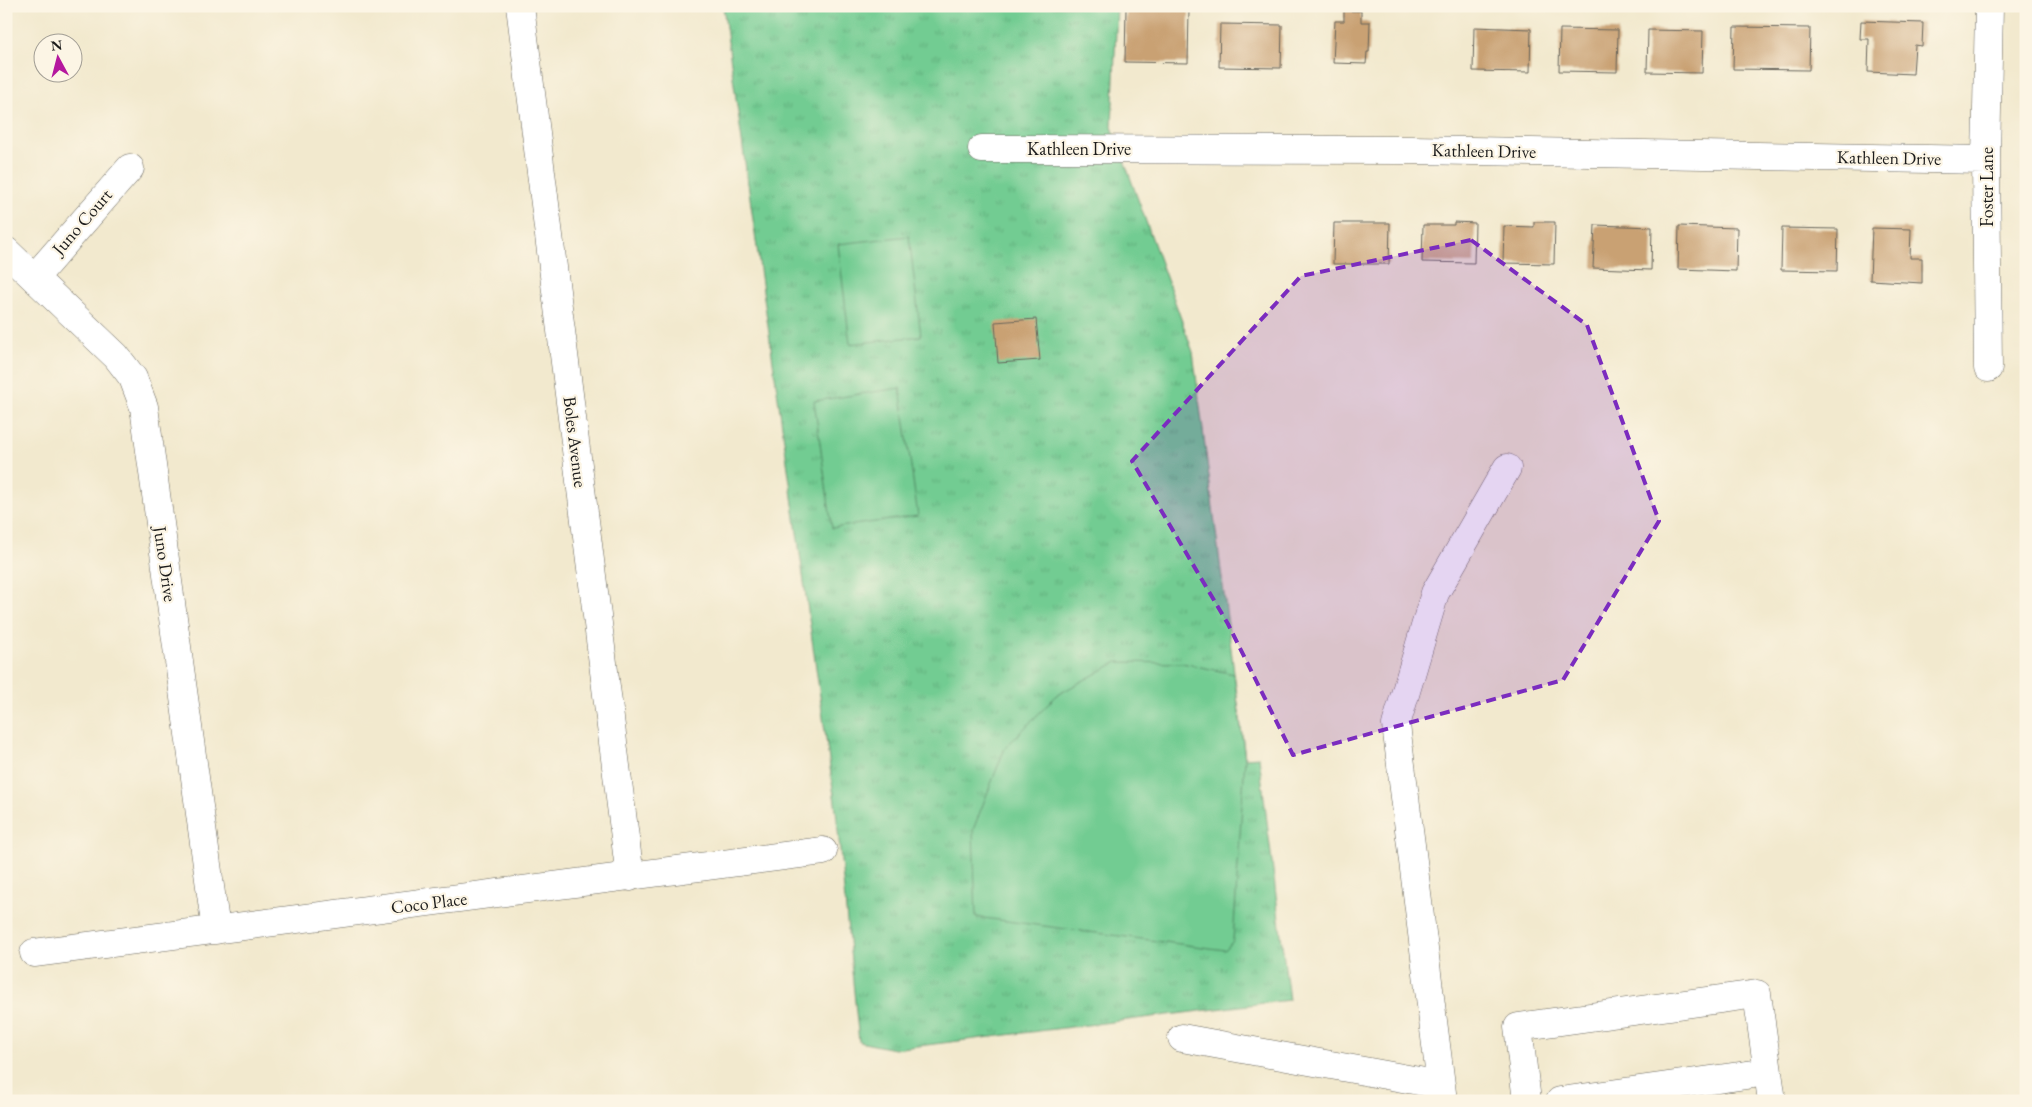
<svg xmlns="http://www.w3.org/2000/svg" width="2032" height="1107" viewBox="0 0 2032 1107" font-family="'EB Garamond',serif">
<defs>
<pattern id="grass-tufts" width="24" height="20" patternUnits="userSpaceOnUse" patternTransform="scale(1.25)"><rect width="24" height="20" fill="#72cc92"/><path d="M3 7l-1-3M5 7V3M7 7l1-3M15 17l-1-3M17 17v-4M19 17l1-3" fill="none" stroke="#62af7d"/></pattern>
</defs>
<rect width="100%" height="100%" fill="#fcf5e5"/>
<filter id="ink" filterUnits="userSpaceOnUse"><feTurbulence type="fractalNoise" baseFrequency=".02" numOctaves="2"/><feDisplacementMap in="SourceGraphic" scale="10" xChannelSelector="R" yChannelSelector="G"/><feConvolveMatrix kernelMatrix="1 2 1 2 8 2 1 2 1" color-interpolation-filters="sRGB"/></filter>
<filter id="wash" filterUnits="userSpaceOnUse"><feTurbulence type="fractalNoise" baseFrequency=".0096" numOctaves="4" result="noise"/><feDisplacementMap in="SourceGraphic" scale="20" xChannelSelector="R" yChannelSelector="G"/><feGaussianBlur stdDeviation="1.12" result="paint"/><feColorMatrix in="noise" values="0 0 0 0 0 0 0 0 0 0 0 0 0 0 0 0 0 1.4 0 .05"/><feComposite in="paint" operator="in"/></filter>
<g filter="url(#wash)">
<rect width="100%" height="100%" fill="#f2e9ce"/>
<!-- grass -->
<path fill="url(#grass-tufts)" stroke="#477457" d="M723,6H1117L1112,127L1193,352L1245,758L1259,757L1289,1000L894,1049L859,1042L836,810Z"/>
<!-- pitch -->
<path fill="#72cc92" stroke="#477457" d="M909,236L921,336L850,344L838,244Z
M900,388L918,516L832,528L814,401Z
M1117,662L1182,663L1234,674L1245,759L1233,941L1225,950L976,917L973,830L1005,748L1057,695Z"/>
<g id="blocks">
<!-- building -->
<path fill="#c9a173" d="M1126,8L1189,9L1188,63L1125,62Z
M1344,11H1361V22H1370L1369,52H1367L1366,64L1333,63L1335,21H1344Z
M1861,21L1923,23L1922,46L1915,45L1913,74L1868,72L1869,39H1860Z
M1220,24L1282,25L1281,68L1219,67Z
M1474,27L1531,29L1530,72L1473,71Z
M1734,27L1810,28L1809,70L1733,69Z
M1560,29L1618,30L1617,72L1559,71Z
M1648,30L1703,31L1702,73L1647,72Z
M1454,222L1475,223L1474,263L1422,262L1423,225H1454Z
M1534,222H1555L1554,264L1503,263L1504,226L1534,227Z
M1334,223H1390L1389,264H1333Z
M1595,225L1652,227L1651,270L1593,268Z
M1679,226L1737,228L1736,271L1678,269Z
M1782,228L1838,229L1837,271L1781,270Z
M1872,228L1911,229L1910,258H1922V283L1870,280Z
M1036,319L1040,360L998,363L995,322Z"/>
</g>
</g>
<g filter="url(#ink)">
<use href="#blocks" fill-opacity="0" stroke="#67645a" stroke-width="1"/>
<g fill="none" stroke-linecap="round" stroke-linejoin="round">
<defs>
<path id="minor" d="M520,6L630,877
M982,149L1411,150L1986,160
M6,251L116,356L133,378L144,407L216,930
M35,277L130,168
M1988,368L1986,160L1989,6
M34,953L823,851
M1182,1038L1441,1085
M1443,1101L1396,725L1435,593L1507,468
M1527,1101L1518,1027L1757,994L1772,1101
M1560,1101L1768,1072"/>
</defs>
<!-- minor casing -->
<use href="#minor" stroke="#67645a" stroke-width="29"/>
<!-- minor -->
<use href="#minor" stroke="#fff" stroke-width="28"/>
</g>
</g>
<!-- marked area -->
<path fill="#7b2cbf" fill-opacity="0.2" stroke="#7b2cbf" stroke-width="4" stroke-dasharray="10 6" stroke-linejoin="round" d="M1471,240L1587,325L1659,521L1563,680L1293,755L1228,624L1132,461L1301,276Z"/>
<g text-anchor="middle" stroke-width="4.5" stroke-linejoin="round" paint-order="stroke">
<!-- street labels -->
<g font-size="18" fill="#1c1c1c" stroke="#fcf5e5">
<text x="1079" y="155">Kathleen Drive</text>
<text transform="translate(1484 151) rotate(1)" y="6">Kathleen Drive</text>
<text transform="translate(1889 158) rotate(1)" y="6">Kathleen Drive</text>
<text transform="translate(1987 187) rotate(-90)" y="6">Foster Lane</text>
<text transform="translate(82 222) rotate(-49)" y="6">Juno Court</text>
<text transform="translate(575 442) rotate(83)" y="6">Boles Avenue</text>
<text transform="translate(165 564) rotate(82)" y="6">Juno Drive</text>
<text transform="translate(429 903) rotate(-7)" y="6">Coco Place</text>
</g>
</g>
<!-- margin -->
<rect width="2032" height="1107" fill="none" stroke="#fcf5e5" stroke-width="25"/>
<!-- north arrow -->
<g transform="translate(58 58) rotate(353)"><circle r="24" fill="#fcf5e5" stroke="#a29e95"/>
<path d="M0-4L9 19L0 12L-9 19Z" fill="#b5179e"/>
<text y="-8" font-size="14" font-weight="bold" text-anchor="middle" fill="#1c1c1c">N</text>
</g>
</svg>
